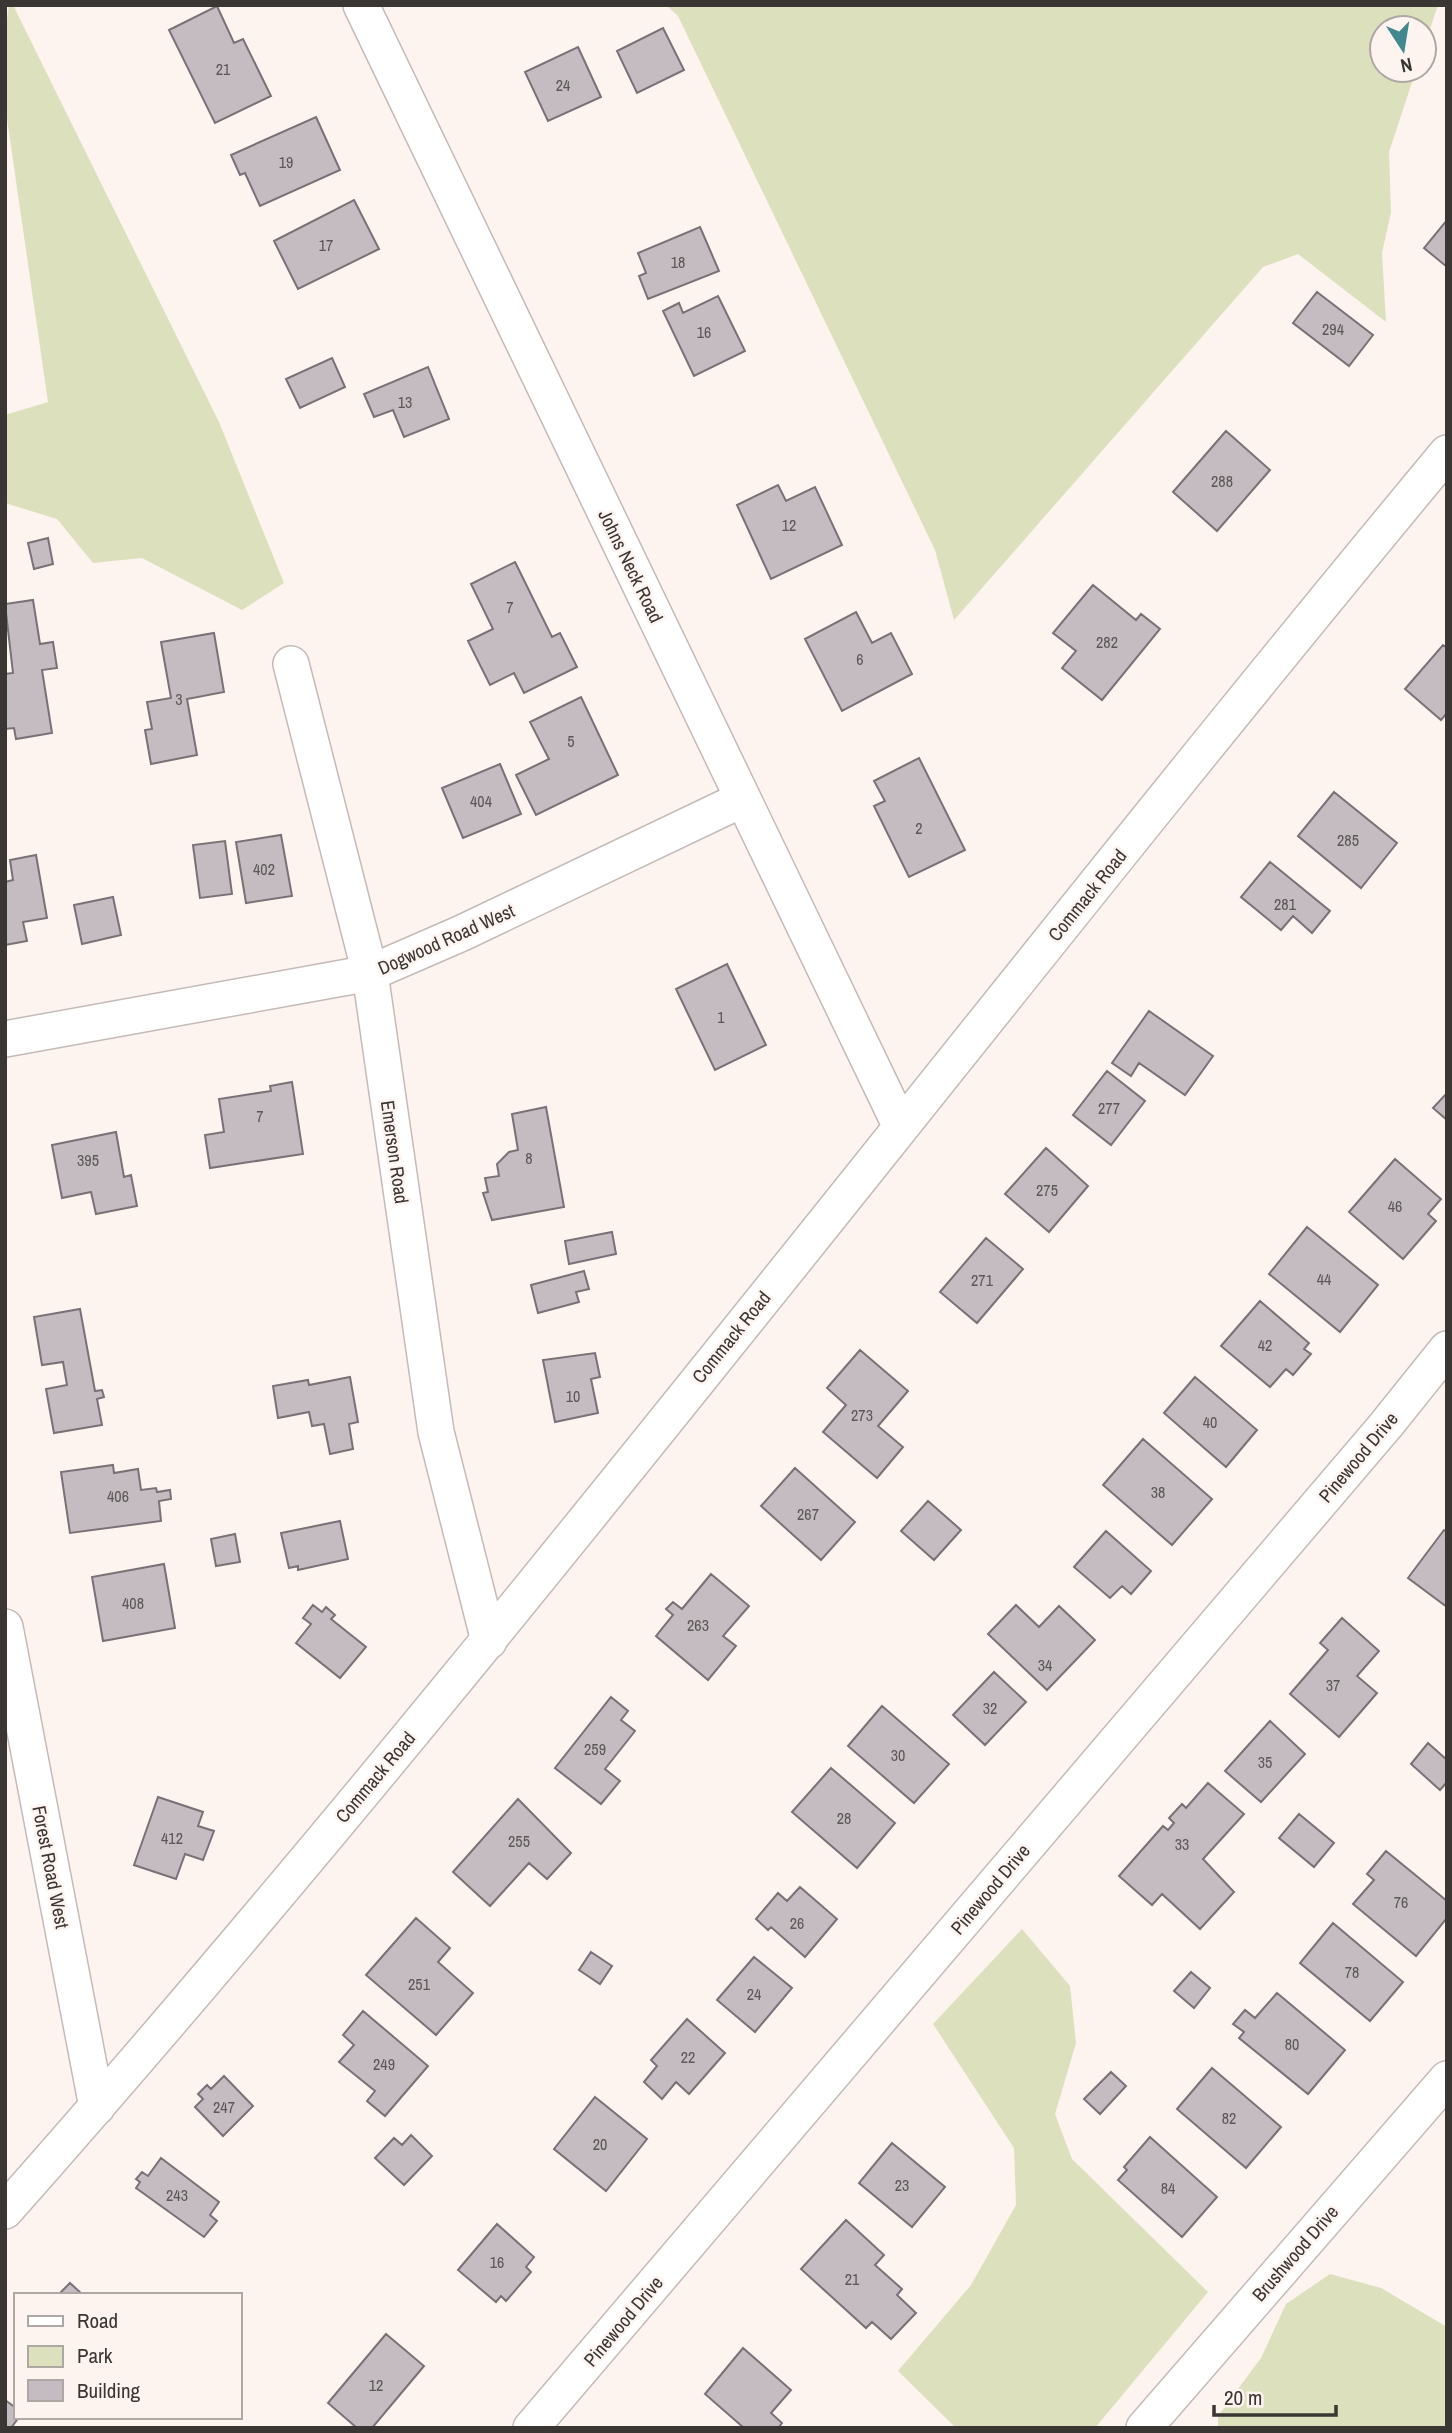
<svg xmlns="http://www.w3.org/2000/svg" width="1452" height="2433" viewBox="0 0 1452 2433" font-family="'Archivo Narrow',sans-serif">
<rect width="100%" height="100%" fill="#fdf3ef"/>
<!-- green -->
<path fill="#dce0bd" d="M9,5H13L219,422L284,583L242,610L142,558L93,563L57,519L5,503V415L48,402L5,105V33Z
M666,5H1438L1424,47V28H1382V70H1416L1389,152L1391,212L1382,253L1386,322L1298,254L1263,267L954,620L935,550L678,16Z
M1022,1929L1070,1986L1076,2043L1055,2114L1072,2159L1208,2292L1095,2428H956L898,2371L971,2285L1016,2205L1014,2148L933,2024Z
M1330,2274L1381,2288L1447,2327V2428H1218V2416L1261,2358L1286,2304Z"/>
<!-- building -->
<path fill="#c5bcc1" stroke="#797176" stroke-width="2" d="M217,6L234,43L243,39L271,96L215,123L169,30Z
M663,28L684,70L637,93L617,51Z
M578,47L601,97L548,121L525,72Z
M316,117L340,170L260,206L245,173L240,175L231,155Z
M354,200L379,249L298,289L274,241Z
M1447,220V267L1424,248Z
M700,227L719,271L648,299L639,276L646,273L638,253Z
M1317,292L1373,335L1349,366L1293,323Z
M718,296L745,351L694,376L663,311L679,303L683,313Z
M332,358L345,387L300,408L286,379Z
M428,367L449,419L404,437L393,410L374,417L364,394Z
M1226,431L1270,470L1217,531L1173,492Z
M778,485L786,501L815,487L842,545L771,579L737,505Z
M48,538L53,564L34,569L28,543Z
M515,562L552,637L560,633L577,667L524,693L514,673L490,685L468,641L493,629L471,584Z
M1093,585L1136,620L1141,614L1160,629L1102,700L1062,668L1076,651L1053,633Z
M33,600L40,644L53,642L57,668L42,670L52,733L16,739L14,728L5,729V674L13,673L5,604Z
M856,612L872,643L891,633L912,674L842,711L805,639Z
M214,633L224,692L187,699L197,755L151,764L145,730L152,729L147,702L171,698L161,642Z
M1443,645L1447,648V713L1441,720L1405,689Z
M581,697L618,775L536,815L516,775L549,759L530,722Z
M919,758L965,850L909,877L874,806L885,801L874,781Z
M500,764L521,814L463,838L442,788Z
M1334,792L1397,843L1361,888L1298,836Z
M281,835L292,896L246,903L236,842Z
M225,841L232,894L200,898L193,845Z
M36,855L47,918L23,922L27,941L5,945V882L13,880L10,860Z
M1270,862L1330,911L1312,933L1293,916L1281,930L1241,897Z
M113,897L121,935L82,944L74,905Z
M727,964L766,1045L715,1070L676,989Z
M1149,1011L1213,1056L1185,1095L1139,1063L1131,1076L1112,1063Z
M1107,1071L1145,1101L1111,1145L1073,1115Z
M292,1082L303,1154L210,1168L205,1135L224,1132L219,1099L271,1091L270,1086Z
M1447,1093V1120L1433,1108Z
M546,1107L564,1207L492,1220L483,1193L488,1192L485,1178L499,1176L497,1164L509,1152L518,1150L512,1114Z
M116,1132L124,1177L131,1175L137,1206L96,1214L91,1192L62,1198L52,1145Z
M1046,1148L1088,1186L1049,1232L1005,1194Z
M1395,1159L1441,1199L1428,1214L1436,1221L1403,1259L1349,1212Z
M1307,1227L1378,1285L1340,1332L1269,1274Z
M612,1232L616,1254L569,1264L565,1241Z
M986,1238L1023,1269L977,1323L940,1292Z
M584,1271L589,1289L576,1292L579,1302L538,1313L531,1285Z
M1260,1301L1309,1343L1304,1349L1311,1354L1293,1375L1286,1369L1270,1387L1221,1346Z
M80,1309L95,1391L102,1390L104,1397L97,1399L102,1425L54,1433L46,1389L67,1385L63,1362L42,1365L34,1317Z
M860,1350L908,1391L878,1426L903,1447L877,1478L823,1432L846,1405L827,1388Z
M595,1353L600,1377L591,1379L598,1413L555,1422L543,1360Z
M350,1377L358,1422L349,1424L353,1449L330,1454L324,1424L312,1426L309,1412L278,1418L273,1386L308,1380L309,1385Z
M1195,1377L1257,1430L1226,1467L1164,1413Z
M1143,1439L1212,1499L1172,1545L1103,1485Z
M113,1465L114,1473L138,1469L141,1490L156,1488L157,1492L170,1490L171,1499L159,1501L161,1521L70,1533L61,1472Z
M795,1468L855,1522L821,1560L761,1506Z
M928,1501L961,1530L934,1560L901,1531Z
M340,1521L348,1559L298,1570V1566L289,1568L281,1533Z
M1444,1530L1447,1532V1607L1408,1578Z
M1106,1531L1151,1571L1131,1594L1122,1586L1110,1598L1074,1567Z
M235,1534L240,1562L216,1566L211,1539Z
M164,1564L175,1628L103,1641L92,1577Z
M711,1574L749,1606L723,1636L736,1646L708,1680L656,1636L673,1615L666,1609L673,1602L682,1609Z
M313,1605L322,1612L326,1607L335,1615L331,1619L366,1647L340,1678L296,1643L311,1624L303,1618Z
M1016,1605L1039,1627L1059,1606L1095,1640L1047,1690L988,1634Z
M1342,1618L1379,1651L1357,1676L1377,1693L1339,1737L1290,1694L1328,1650L1320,1643Z
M994,1672L1026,1702L985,1745L953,1715Z
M611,1697L628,1711L621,1720L635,1731L605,1769L620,1781L601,1804L555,1768Z
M882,1706L949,1764L914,1803L848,1746Z
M1270,1721L1305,1754L1261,1802L1225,1771Z
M1428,1743L1447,1760V1782L1440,1790L1411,1764Z
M831,1768L895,1823L857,1868L792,1812Z
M1208,1783L1244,1814L1203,1859L1234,1892L1200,1929L1162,1894L1152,1905L1119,1876L1163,1826L1168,1830L1174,1823L1169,1818L1182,1804L1186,1808Z
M158,1797L203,1812L198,1826L214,1831L203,1860L185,1854L176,1879L134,1865Z
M518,1799L571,1853L547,1879L529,1863L490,1906L453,1872Z
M1299,1814L1334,1843L1314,1867L1279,1838Z
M1386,1851L1447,1901V1918L1416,1956L1353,1904L1374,1880L1367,1874Z
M800,1887L837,1919L805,1957L771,1927L768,1930L756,1919L778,1893L787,1901Z
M416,1918L450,1948L438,1962L473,1993L436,2035L366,1975Z
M1333,1923L1403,1982L1370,2021L1300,1963Z
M591,1952L612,1966L600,1984L579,1970Z
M754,1957L792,1988L755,2032L717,2000Z
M1191,1972L1210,1988L1194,2008L1174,1991Z
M1277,1993L1345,2050L1308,2094L1239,2038L1244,2032L1233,2024L1245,2010L1255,2018Z
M363,2011L428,2066L385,2116L367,2101L375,2091L339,2062L354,2045L343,2035Z
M687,2019L725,2053L689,2094L676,2082L662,2099L644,2082L657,2066L651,2060Z
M1212,2068L1281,2127L1246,2168L1177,2109Z
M1111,2072L1126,2086L1100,2114L1084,2099Z
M224,2076L253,2106L223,2136L195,2107L203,2099L198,2094L207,2085L211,2089Z
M595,2097L647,2139L606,2191L554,2149Z
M411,2135L432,2156L404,2185L375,2158L394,2138L402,2145Z
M1150,2137L1217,2197L1182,2237L1118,2180L1127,2170L1124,2167Z
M892,2143L945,2187L912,2227L859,2183Z
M161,2158L219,2202L210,2215L217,2221L204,2237L136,2188L140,2182L136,2179L142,2172L148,2176Z
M846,2220L884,2255L875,2265L902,2289L897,2295L916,2313L891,2339L872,2322L866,2328L801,2269Z
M497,2224L534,2257L526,2267L531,2272L506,2301L501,2296L496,2302L458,2270Z
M70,2283L83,2295H58Z
M386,2334L424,2366L372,2428H357L328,2403Z
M743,2348L791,2390L771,2413L782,2423L778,2428H744L705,2394Z
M5,2400L16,2408V2417H19L11,2428H5Z"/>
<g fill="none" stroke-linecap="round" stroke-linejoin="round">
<defs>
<path id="street" d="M361,5L901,1127
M291,664L370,973L436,1432L489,1641
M5,1039L370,973L462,933L743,799
M5,1627L97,2107
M5,2211C507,1644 962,1036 1447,453
M531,2428L1386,1425L1447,1349
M1144,2428L1447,2079"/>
</defs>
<!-- street casing -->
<use href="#street" stroke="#c4bbb7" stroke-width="38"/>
<!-- street -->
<use href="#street" stroke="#fff" stroke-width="35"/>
</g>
<g text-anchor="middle" stroke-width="5" stroke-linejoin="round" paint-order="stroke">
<!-- number labels -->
<g font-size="16" fill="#5c5857">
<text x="223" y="75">21</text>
<text x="563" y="91">24</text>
<text x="286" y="168">19</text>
<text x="326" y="251">17</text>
<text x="678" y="268">18</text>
<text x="1333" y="335">294</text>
<text x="704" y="338">16</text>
<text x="405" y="408">13</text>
<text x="1222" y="487">288</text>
<text x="789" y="531">12</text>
<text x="510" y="613">7</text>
<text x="1107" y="648">282</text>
<text x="860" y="665">6</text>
<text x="179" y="705">3</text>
<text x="571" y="747">5</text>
<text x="481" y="807">404</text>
<text x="919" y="834">2</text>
<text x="1348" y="846">285</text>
<text x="264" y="875">402</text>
<text x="1285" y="910">281</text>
<text x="721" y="1023">1</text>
<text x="1109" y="1114">277</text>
<text x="260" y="1122">7</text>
<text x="529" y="1164">8</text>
<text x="88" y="1166">395</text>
<text x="1047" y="1196">275</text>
<text x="1395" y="1212">46</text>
<text x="1324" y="1285">44</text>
<text x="982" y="1286">271</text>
<text x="1265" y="1351">42</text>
<text x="573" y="1402">10</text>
<text x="862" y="1421">273</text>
<text x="1210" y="1428">40</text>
<text x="1158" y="1498">38</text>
<text x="118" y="1502">406</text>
<text x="808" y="1520">267</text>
<text x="133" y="1609">408</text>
<text x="698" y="1631">263</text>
<text x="1045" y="1671">34</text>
<text x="1333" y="1691">37</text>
<text x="990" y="1714">32</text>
<text x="595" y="1755">259</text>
<text x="898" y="1761">30</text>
<text x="1265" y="1768">35</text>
<text x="844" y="1824">28</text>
<text x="172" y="1844">412</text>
<text x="519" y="1847">255</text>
<text x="1182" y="1850">33</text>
<text x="1401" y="1908">76</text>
<text x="797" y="1929">26</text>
<text x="1352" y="1978">78</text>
<text x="419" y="1990">251</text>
<text x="754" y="2000">24</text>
<text x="1292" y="2050">80</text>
<text x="688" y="2063">22</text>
<text x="384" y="2070">249</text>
<text x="224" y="2113">247</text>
<text x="1229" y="2124">82</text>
<text x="600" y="2150">20</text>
<text x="902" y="2191">23</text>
<text x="1168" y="2194">84</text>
<text x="177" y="2201">243</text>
<text x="497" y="2268">16</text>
<text x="852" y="2285">21</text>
<text x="376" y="2391">12</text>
</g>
<!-- street labels -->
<g font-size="19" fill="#393634" stroke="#fdf3ef">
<text transform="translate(631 566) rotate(64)" y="7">Johns Neck Road</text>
<text transform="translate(1087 895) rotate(-51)" y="7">Commack Road</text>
<text transform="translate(446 939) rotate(-24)" y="7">Dogwood Road West</text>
<text transform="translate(395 1152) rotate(82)" y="7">Emerson Road</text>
<text transform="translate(731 1337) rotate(-51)" y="7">Commack Road</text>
<text transform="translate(1358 1457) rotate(-50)" y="7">Pinewood Drive</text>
<text transform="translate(375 1777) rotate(-50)" y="7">Commack Road</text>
<text transform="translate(51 1867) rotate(79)" y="7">Forest Road West</text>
<text transform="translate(990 1889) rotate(-50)" y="7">Pinewood Drive</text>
<text transform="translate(1295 2253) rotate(-49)" y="7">Brushwood Drive</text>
<text transform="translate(623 2321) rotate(-50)" y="7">Pinewood Drive</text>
</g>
</g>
<!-- border -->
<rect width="1452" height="2433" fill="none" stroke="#393634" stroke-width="14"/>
<!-- legend -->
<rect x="14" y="2293" width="228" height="126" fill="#fdf3ef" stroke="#afa7a4" stroke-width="2"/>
<rect x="28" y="2316" width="35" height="10" fill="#ffffff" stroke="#afa7a4" stroke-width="2"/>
<text x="77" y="2328" font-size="21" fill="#393634">Road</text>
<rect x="28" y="2346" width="35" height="21" fill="#dce0bd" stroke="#afa7a4" stroke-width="2"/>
<text x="77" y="2363" font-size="21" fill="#393634">Park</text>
<rect x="28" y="2380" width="35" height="21" fill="#c5bcc1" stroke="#afa7a4" stroke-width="2"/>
<text x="77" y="2398" font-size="21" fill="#393634">Building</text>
<!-- north arrow -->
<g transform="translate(1403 49) rotate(168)"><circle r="33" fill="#fdf3ef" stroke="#afa7a4" stroke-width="2"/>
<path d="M0-5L12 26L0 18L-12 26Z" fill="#42898f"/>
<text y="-10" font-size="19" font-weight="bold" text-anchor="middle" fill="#393634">N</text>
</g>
<!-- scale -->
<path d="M1214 2405v10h122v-10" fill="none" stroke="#393634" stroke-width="3.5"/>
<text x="1224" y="2405" font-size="21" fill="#393634" stroke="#fdf3ef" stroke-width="5" paint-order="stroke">20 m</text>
</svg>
